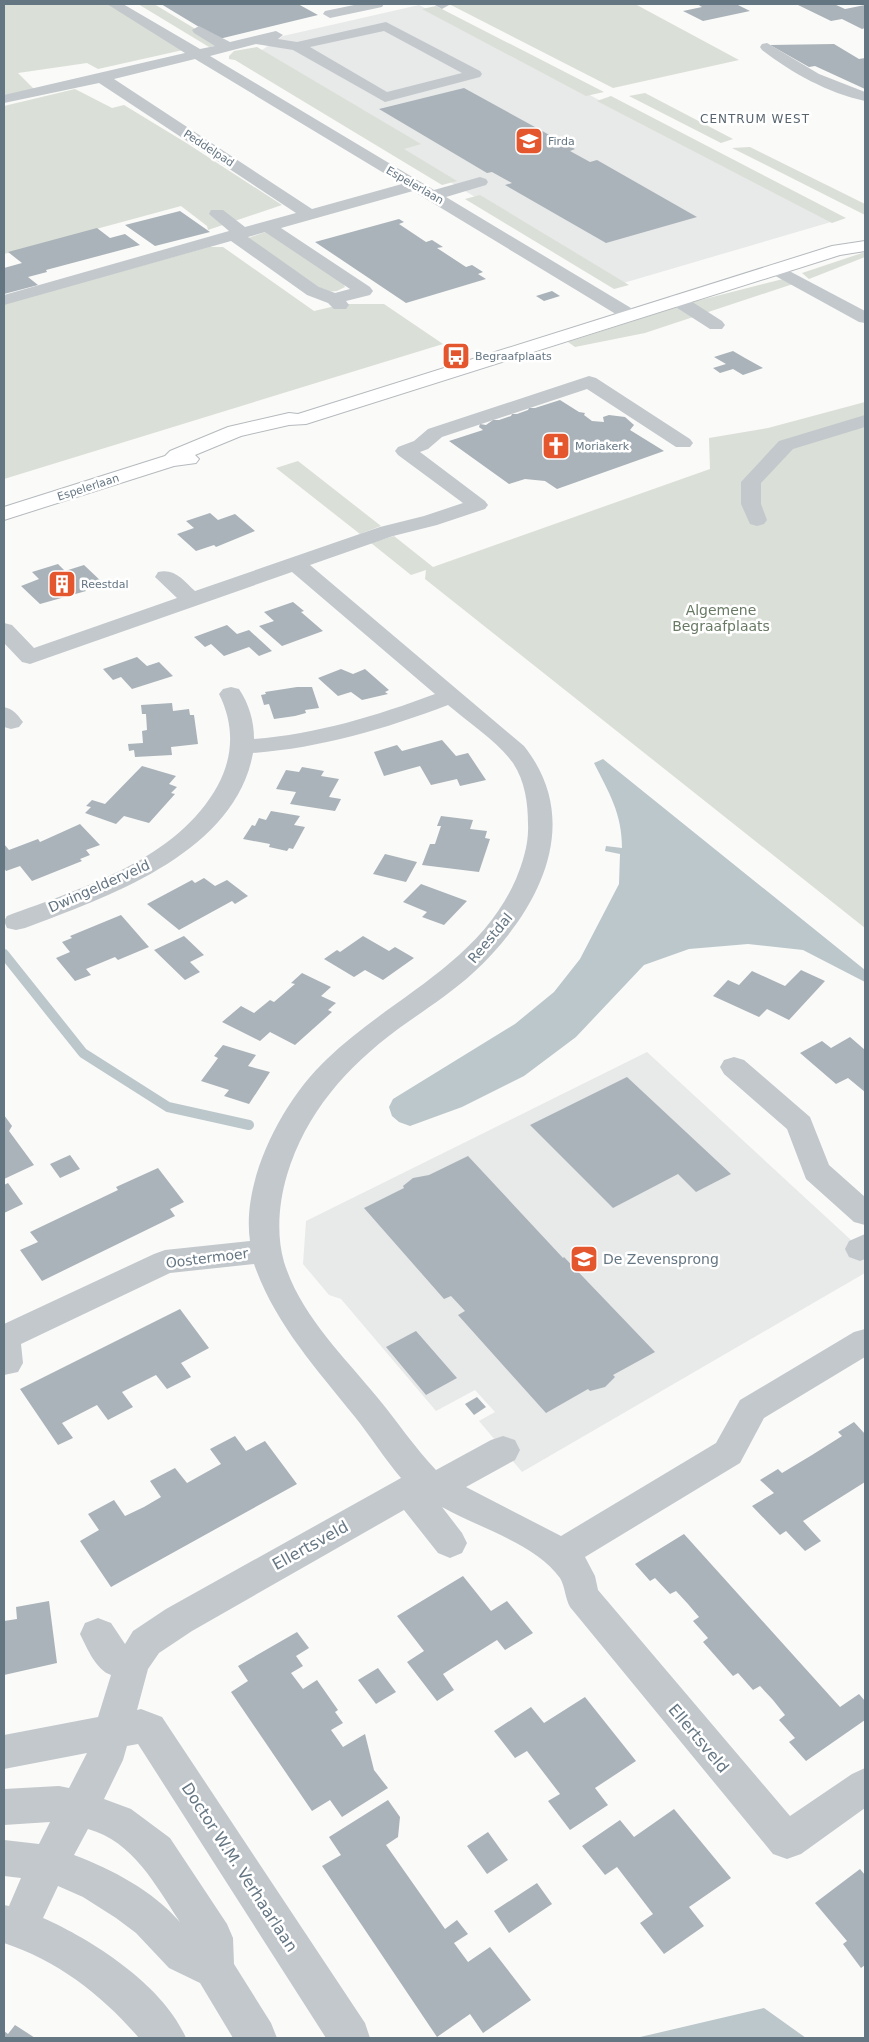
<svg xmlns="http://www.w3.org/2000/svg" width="869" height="2042" viewBox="0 0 869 2042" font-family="'DejaVu Sans',sans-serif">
<rect width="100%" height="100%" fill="#fafaf8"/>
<!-- built -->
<path fill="#e8e9e9" d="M419,5L831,222L620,284L247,60L283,36Z
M647,1052L851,1240L865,1254V1273L522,1472L479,1421L495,1412L475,1390L436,1411L341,1299L329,1295L303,1264L306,1221Z"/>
<!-- green -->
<path fill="#dadfd7" d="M4,4H109L183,50L98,69L87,63L18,73L35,90L5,96Z
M138,4H154L222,45L209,47Z
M449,4H635L739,60L613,88Z
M436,6L604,92L586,96L422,9Z
M257,47L421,144L404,149L457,181L442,185L235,60L229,59V56L234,51Z
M75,89L112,108L124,105L188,144L282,205L208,230L207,226L181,206L4,254V106Z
M645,93L733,139L721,143L629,96Z
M611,96L846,218L832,223L597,101Z
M750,147L865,204V215L732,148Z
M480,195L629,285L614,289L465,199Z
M268,231L343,282L345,287L337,291L326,292L248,238Z
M209,247H223L314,311L344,304H384L443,344L4,479V304Z
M865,252V257L809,279L802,273Z
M783,279L793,284L645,333L575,347L568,342L693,302Z
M865,402V928L425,579L426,570L411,575L371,543L394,536L433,567L710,469L709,438L768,428Z
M298,461L381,526L360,534L276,468Z"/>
<!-- water -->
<path fill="#bbc7cb" d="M603,759L865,970V982L803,950L748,944L689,949L644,965L576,1037L524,1076L462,1107L410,1126L399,1122L392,1116L389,1107L393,1099L515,1024L554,992L580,959L619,884L620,854L605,851L606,846L622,848C622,813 609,793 594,763Z
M764,2008L806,2038H636Z"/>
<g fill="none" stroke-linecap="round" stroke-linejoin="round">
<!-- stream -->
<path stroke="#bbc7cb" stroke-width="10" d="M4,954L83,1053L168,1107L249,1125"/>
</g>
<!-- building -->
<path fill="#aab3b9" d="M161,4H298L318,15L219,39Z
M697,4H736L750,11L703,21L683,11L702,7Z
M796,4H834L845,9L865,5V28L862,29L842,19L831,21Z
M834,44L859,59L865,58V89L815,66L809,67L770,45Z
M464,88L575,149L570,151L590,162L597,160L697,217L606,243L505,185L512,183L492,172L487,173L379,109Z
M180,211L210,232L155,246L125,225Z
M399,219L404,222L399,224L426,242L432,240L443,247L437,248L466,267L472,265L483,272L478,274L486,279L406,303L315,242Z
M97,228L110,238L125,234L140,245L46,270L47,272L28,277L38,285L4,294V268L22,263L8,252Z
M552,291L560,296L544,301L536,296Z
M733,351L745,358L763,368L743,375L733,369L720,373L713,368L726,364L714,357Z
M560,400L579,412L585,413L584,415L592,421L604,422L603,417L609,415L625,417L634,425L630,430L664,451L557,489L545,481L525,479L509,484L449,441L483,430L479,427L480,424L486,425L493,420H499L511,416L512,414H517L528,410L529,408H535Z
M210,513L218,520L235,514L255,531L216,547L214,545L196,551L177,534L194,528L186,521Z
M58,564L65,571L84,565L103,583L84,589L86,591L40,604L21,586L39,579L32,572Z
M293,602L304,611L301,612L323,631L282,646L259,626L274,621L264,612Z
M227,625L237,634L249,630L272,651L259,656L249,647L224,656L211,644L205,647L194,637Z
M137,657L147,666L159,662L173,676L132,689L121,677L113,680L103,669Z
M341,669L353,674L365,669L389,690L385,692L388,694L362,700L351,692L338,696L318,678Z
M297,687H312L319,708L305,710L306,713L295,716L274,719L269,704L264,705L261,695L266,694L265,692Z
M172,703L173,711L189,709L190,715H194L198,744L171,747L172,755L135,757L134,750L129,751L128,744L143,743L142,731L147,730L146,714H142L141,705Z
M442,740L456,756L468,753L486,780L460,786L457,779L431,785L420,766L384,776L374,752L397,745L402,751Z
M142,766L176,776L169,784L177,787L171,793L175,794L149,823L124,816L116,824L85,813L91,807L86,806L92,800L105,804Z
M302,767L324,771L321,776L339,779L329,797L341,799L335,811L290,804L296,792L276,789L286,770L299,772Z
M271,811L300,816L294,825L305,827L293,849L289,848L287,851L269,847L270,844L243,839L252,825L255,826L259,818L266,820Z
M441,816L473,820L470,829L487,831L485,838L490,839L479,872L422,865L430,844H435L441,826H437Z
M80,824L100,845L86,850L90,855L80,859L82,861L32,881L20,866L6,871L4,868V844L9,850L38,839L40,842Z
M385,854L417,862L406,882L373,874Z
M204,878L215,886L227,880L248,896L235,904L232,901L179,930L147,904L192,880L195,883Z
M421,884L467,901L444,925L422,917L427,912L403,902Z
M121,915L149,947L118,960L115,957L86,969L91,975L75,981L56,958L70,952L62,942L72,938L70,936Z
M184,936L204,955L190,962L200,972L185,980L154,950Z
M363,936L389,951L395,947L414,958L383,980L365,970L354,977L324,959L337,950L340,952Z
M801,970L825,981L789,1020L767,1009L759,1017L713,996L728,980L739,985L752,971L785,986Z
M302,973L331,987L321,996L336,1003L328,1010L332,1012L295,1045L270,1032L260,1041L222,1022L241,1006L254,1013L270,1000L274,1002L295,984L291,983Z
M850,1037L865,1050V1092L848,1078L836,1084L800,1053L822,1041L831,1048Z
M223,1045L256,1055L248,1066L270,1072L249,1104L224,1096L229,1090L201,1081L218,1058L214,1056Z
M627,1077L731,1174L696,1192L678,1174L613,1208L530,1125Z
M4,1115L12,1126L9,1131L34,1165L4,1179Z
M70,1155L80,1169L60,1178L50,1164Z
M468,1156L563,1258L564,1257L655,1352L613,1375L615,1377L605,1387L590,1391L588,1389L546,1413L458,1315L465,1311L451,1296L444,1299L364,1208L404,1188L403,1186L413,1178L429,1175Z
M158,1168L184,1202L170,1209L175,1216L42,1281L20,1250L38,1242L30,1232L118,1190L116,1187Z
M8,1183L23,1204L4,1213V1185Z
M180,1309L209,1348L181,1363L191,1377L167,1389L156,1375L122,1392L133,1407L108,1420L97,1405L62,1423L73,1438L58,1445L20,1389Z
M416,1331L457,1378L426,1395L386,1347Z
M477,1397L486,1407L474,1415L465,1404Z
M854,1422L865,1434V1482L803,1521L821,1541L805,1551L786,1531L780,1535L752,1506L774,1493L760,1480L778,1469L782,1473L812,1455L842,1436L838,1432Z
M235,1436L246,1451L265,1441L297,1484L111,1587L80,1541L99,1530L88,1514L114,1500L125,1516L144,1507L161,1497L150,1481L175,1468L187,1483L221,1464L210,1449Z
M684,1534L840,1707L859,1694L865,1701V1720L806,1761L789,1742L795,1738L779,1720L785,1715L773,1700L760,1686L753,1690L738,1673L733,1676L703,1642L708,1638L693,1621L699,1617L688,1604L676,1591L670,1594L655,1578L650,1581L635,1564Z
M463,1576L491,1611L507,1601L533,1633L505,1650L497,1640L443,1674L454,1690L437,1701L407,1662L424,1651L397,1616Z
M49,1601L57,1663L4,1675V1621L17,1619L16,1607Z
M297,1632L309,1648L296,1656L303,1666L291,1673L303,1689L317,1680L338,1710L335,1712L343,1723L331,1730L343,1747L365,1734L374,1770L388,1788L342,1817L330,1800L312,1811L231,1692L248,1681L238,1666Z
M378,1668L396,1692L376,1704L358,1680Z
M585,1697L636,1761L595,1788L608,1805L570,1830L548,1801L560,1794L527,1751L515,1758L494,1731L531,1707L544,1723Z
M388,1800L400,1817L398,1837L386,1845L445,1929L457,1920L468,1934L454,1943L468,1962L490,1947L531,2000L483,2033L470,2014L437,2037L322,1866L341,1855L329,1837Z
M674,1809L731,1878L689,1907L704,1926L664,1954L640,1923L653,1914L617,1867L605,1875L582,1846L620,1820L634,1837Z
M488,1832L508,1860L487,1874L467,1846Z
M860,1869L865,1875V1965L861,1968L843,1944L847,1941L815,1903Z
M537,1883L552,1904L509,1933L494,1911Z
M15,2025L29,2034L35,2038H4V2031L8,2034Z"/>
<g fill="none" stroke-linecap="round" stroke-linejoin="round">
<defs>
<path id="major" d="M865,241V251L840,255L306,424L289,425L241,436L195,455L199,459L196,463L174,466L4,520V507L165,456L170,451L228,427L289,413L298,414L832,246Z"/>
</defs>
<!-- major casing -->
<use href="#major" stroke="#b5babe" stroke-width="2"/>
<!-- minor -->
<path fill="#c3c8cc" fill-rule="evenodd" d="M107,4H123L200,49L215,46L194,33L192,30L199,26L230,42L276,31L283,35L278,39L297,42L386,22L480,71L482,74L480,77L385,102L293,50L256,44L210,56L434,190L480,177L486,179L488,182L486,185L446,197L636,311L639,315L636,319H624L413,191L281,228L370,287L373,291L370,295L346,301L349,305L346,309H334L328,303L307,295L231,241L4,305V295L229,231L209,214L211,210H223L245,227L296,213L99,83L4,103V95L185,53ZM384,31L462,73L387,92L310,47ZM195,59L402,184L312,209L114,79ZM265,232L350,289L335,293L319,287L248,237Z
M359,4H384L382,7L330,18L323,14L325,11Z
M433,4H448L449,5L442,9Z
M767,43L819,74L865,92V101C828,93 792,73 762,50L760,47L762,44Z
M776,264L865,311V323L859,322L770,273L767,269L770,265Z
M677,295L683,296L722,321L725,325L722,329H710L671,304L668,300L671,296Z
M589,376L596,378L690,439L693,443L690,447H676L587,389L442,437L428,449L420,452L485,501L488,505L485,509L437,525L393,536L310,565L524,746C586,824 537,914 473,973C450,994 423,1011 398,1029C347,1067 306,1112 287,1175C279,1202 276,1234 284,1262C301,1316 343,1355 377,1397C397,1421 414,1447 436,1470L491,1440L503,1436L515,1440L520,1450L515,1460L466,1487L561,1536L716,1443L740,1400L854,1332L865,1329V1357L764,1418L740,1463L585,1557L595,1576L598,1590L790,1816L852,1774L865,1768V1808L801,1854L787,1859L773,1854L570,1607C565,1598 565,1586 560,1578C536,1544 477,1527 442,1507L462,1533L467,1543L462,1553L450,1558L438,1553L404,1510L192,1631L159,1653L148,1669L137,1710L141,1709L162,1717L365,2023L370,2038H326L138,1744L127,1746L123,1760L104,1799L131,1809L170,1838L227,1924L233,1938L234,1964L271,2023L277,2038H233L200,1983L169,1968L136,1933L116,1918L83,1897L58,1886L43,1918C93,1940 164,1986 186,2038H139C102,1995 58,1961 4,1943V1905L9,1906L21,1878L4,1876V1840L39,1844L50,1822L4,1825V1789L59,1786L69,1788L87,1753L4,1769V1735L98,1717L111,1675C96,1670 87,1648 80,1634L85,1623L98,1618L111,1623L125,1644L133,1631L166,1609L401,1478C384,1458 371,1437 355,1417C316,1368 275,1324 254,1264L170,1273L21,1344L23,1363L18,1372L4,1375V1324L154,1254L165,1250L250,1241C241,1180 283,1100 327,1059C390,998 479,964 516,879C523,862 529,843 528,824C528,803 525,781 513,763C498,742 468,722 448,705C385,729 320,748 253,753C235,853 108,897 25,928L16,930L7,928L4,921L7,916C82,888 177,860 218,785C234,755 234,724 219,694L223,689L231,687L239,689C249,704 254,721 254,739C317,734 376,716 435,694L292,572L30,664L22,662L4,643V623L12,625L34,648L177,598L155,577L158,572C175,568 184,581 195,591L380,527L424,516L463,503L398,455L395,451L398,447L414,441L428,429ZM88,1829C133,1841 156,1886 180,1922C152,1890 113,1870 74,1855Z
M865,415V427L793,449L761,483V504L767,520L764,524L757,526L750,524L741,504V482L779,441Z
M4,707C13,709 17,714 23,722L19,727L11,729L4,727Z
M734,1057L744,1060L810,1117L829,1165L865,1197V1225L854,1222L806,1179L787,1129L724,1074L720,1067L724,1060Z
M865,1234V1259L860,1261L849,1257L845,1249L849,1241Z"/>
<!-- major -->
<use href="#major" fill="#fff" fill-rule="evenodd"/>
</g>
<!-- icons -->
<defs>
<symbol id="university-square" viewBox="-11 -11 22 22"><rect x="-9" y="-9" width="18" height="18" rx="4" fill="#e4572e" stroke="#fff"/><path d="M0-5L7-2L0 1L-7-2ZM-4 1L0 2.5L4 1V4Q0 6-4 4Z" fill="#fff"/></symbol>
<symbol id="bus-square" viewBox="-11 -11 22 22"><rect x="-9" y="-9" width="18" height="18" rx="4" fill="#e4572e" stroke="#fff"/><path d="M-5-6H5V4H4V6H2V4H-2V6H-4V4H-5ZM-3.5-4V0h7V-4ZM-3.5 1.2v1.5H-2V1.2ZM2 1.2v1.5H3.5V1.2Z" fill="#fff"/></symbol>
<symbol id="church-square" viewBox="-11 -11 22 22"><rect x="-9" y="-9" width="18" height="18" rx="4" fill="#e4572e" stroke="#fff"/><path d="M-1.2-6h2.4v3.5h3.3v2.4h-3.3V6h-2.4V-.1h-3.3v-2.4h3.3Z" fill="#fff"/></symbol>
<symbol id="building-square" viewBox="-11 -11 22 22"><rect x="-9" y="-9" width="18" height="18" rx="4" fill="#e4572e" stroke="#fff"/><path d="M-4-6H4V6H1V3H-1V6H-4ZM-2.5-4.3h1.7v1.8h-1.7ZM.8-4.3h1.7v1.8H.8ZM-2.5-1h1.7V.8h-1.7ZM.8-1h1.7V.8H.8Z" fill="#fff"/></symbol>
<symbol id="school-square" viewBox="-11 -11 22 22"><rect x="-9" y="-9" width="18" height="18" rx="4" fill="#e4572e" stroke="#fff"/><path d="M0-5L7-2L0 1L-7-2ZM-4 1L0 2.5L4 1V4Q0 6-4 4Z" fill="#fff"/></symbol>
</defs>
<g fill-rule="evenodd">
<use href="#university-square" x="513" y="125" width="32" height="32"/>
<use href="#bus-square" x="440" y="340" width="32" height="32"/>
<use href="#church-square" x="540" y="430" width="32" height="32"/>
<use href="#building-square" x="46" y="568" width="32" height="32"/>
<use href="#school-square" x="568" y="1243" width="32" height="32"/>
</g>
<g text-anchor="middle" stroke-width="5" stroke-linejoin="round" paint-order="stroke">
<!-- far-poi labels -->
<g font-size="11" fill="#657683" stroke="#fff" text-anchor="start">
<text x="548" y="145">Firda</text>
<text x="475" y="360">Begraafplaats</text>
<text x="575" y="450">Moriakerk</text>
<text x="81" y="588">Reestdal</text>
</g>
<!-- far-street labels -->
<g font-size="11" fill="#657683" stroke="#fff">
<text transform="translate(209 148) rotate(33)" y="4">Peddelpad</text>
<text transform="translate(415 185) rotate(30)" y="4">Espelerlaan</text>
<text transform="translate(88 487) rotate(-18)" y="4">Espelerlaan</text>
</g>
<!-- far-neighbourhood labels -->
<g font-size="12" letter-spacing="1" fill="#57646e" stroke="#fff">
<text x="755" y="123">CENTRUM WEST</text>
</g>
<!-- park labels -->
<g font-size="14" fill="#687a64" stroke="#fff">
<text x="721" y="615">Algemene<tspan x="721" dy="16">Begraafplaats</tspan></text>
</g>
<!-- street labels -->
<g font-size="14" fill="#657683" stroke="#fff">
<text transform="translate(99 886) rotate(-24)" y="5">Dwingelderveld</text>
<text transform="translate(490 938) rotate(-50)" y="5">Reestdal</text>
<text transform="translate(207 1258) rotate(-7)" y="5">Oostermoer</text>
</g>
<!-- poi labels -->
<g font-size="14" fill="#657683" stroke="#fff" text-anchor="start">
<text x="603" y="1264">De Zevensprong</text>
</g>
<!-- near-street labels -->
<g font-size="16" fill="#657683" stroke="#fff">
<text transform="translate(310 1545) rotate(-29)" y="6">Ellertsveld</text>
<text transform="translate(699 1738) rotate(50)" y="6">Ellertsveld</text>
<text transform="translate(240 1867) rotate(57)" y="6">Doctor W.M. Verhaarlaan</text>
</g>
</g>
<!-- border -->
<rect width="869" height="2042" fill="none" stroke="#657683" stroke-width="10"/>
</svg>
